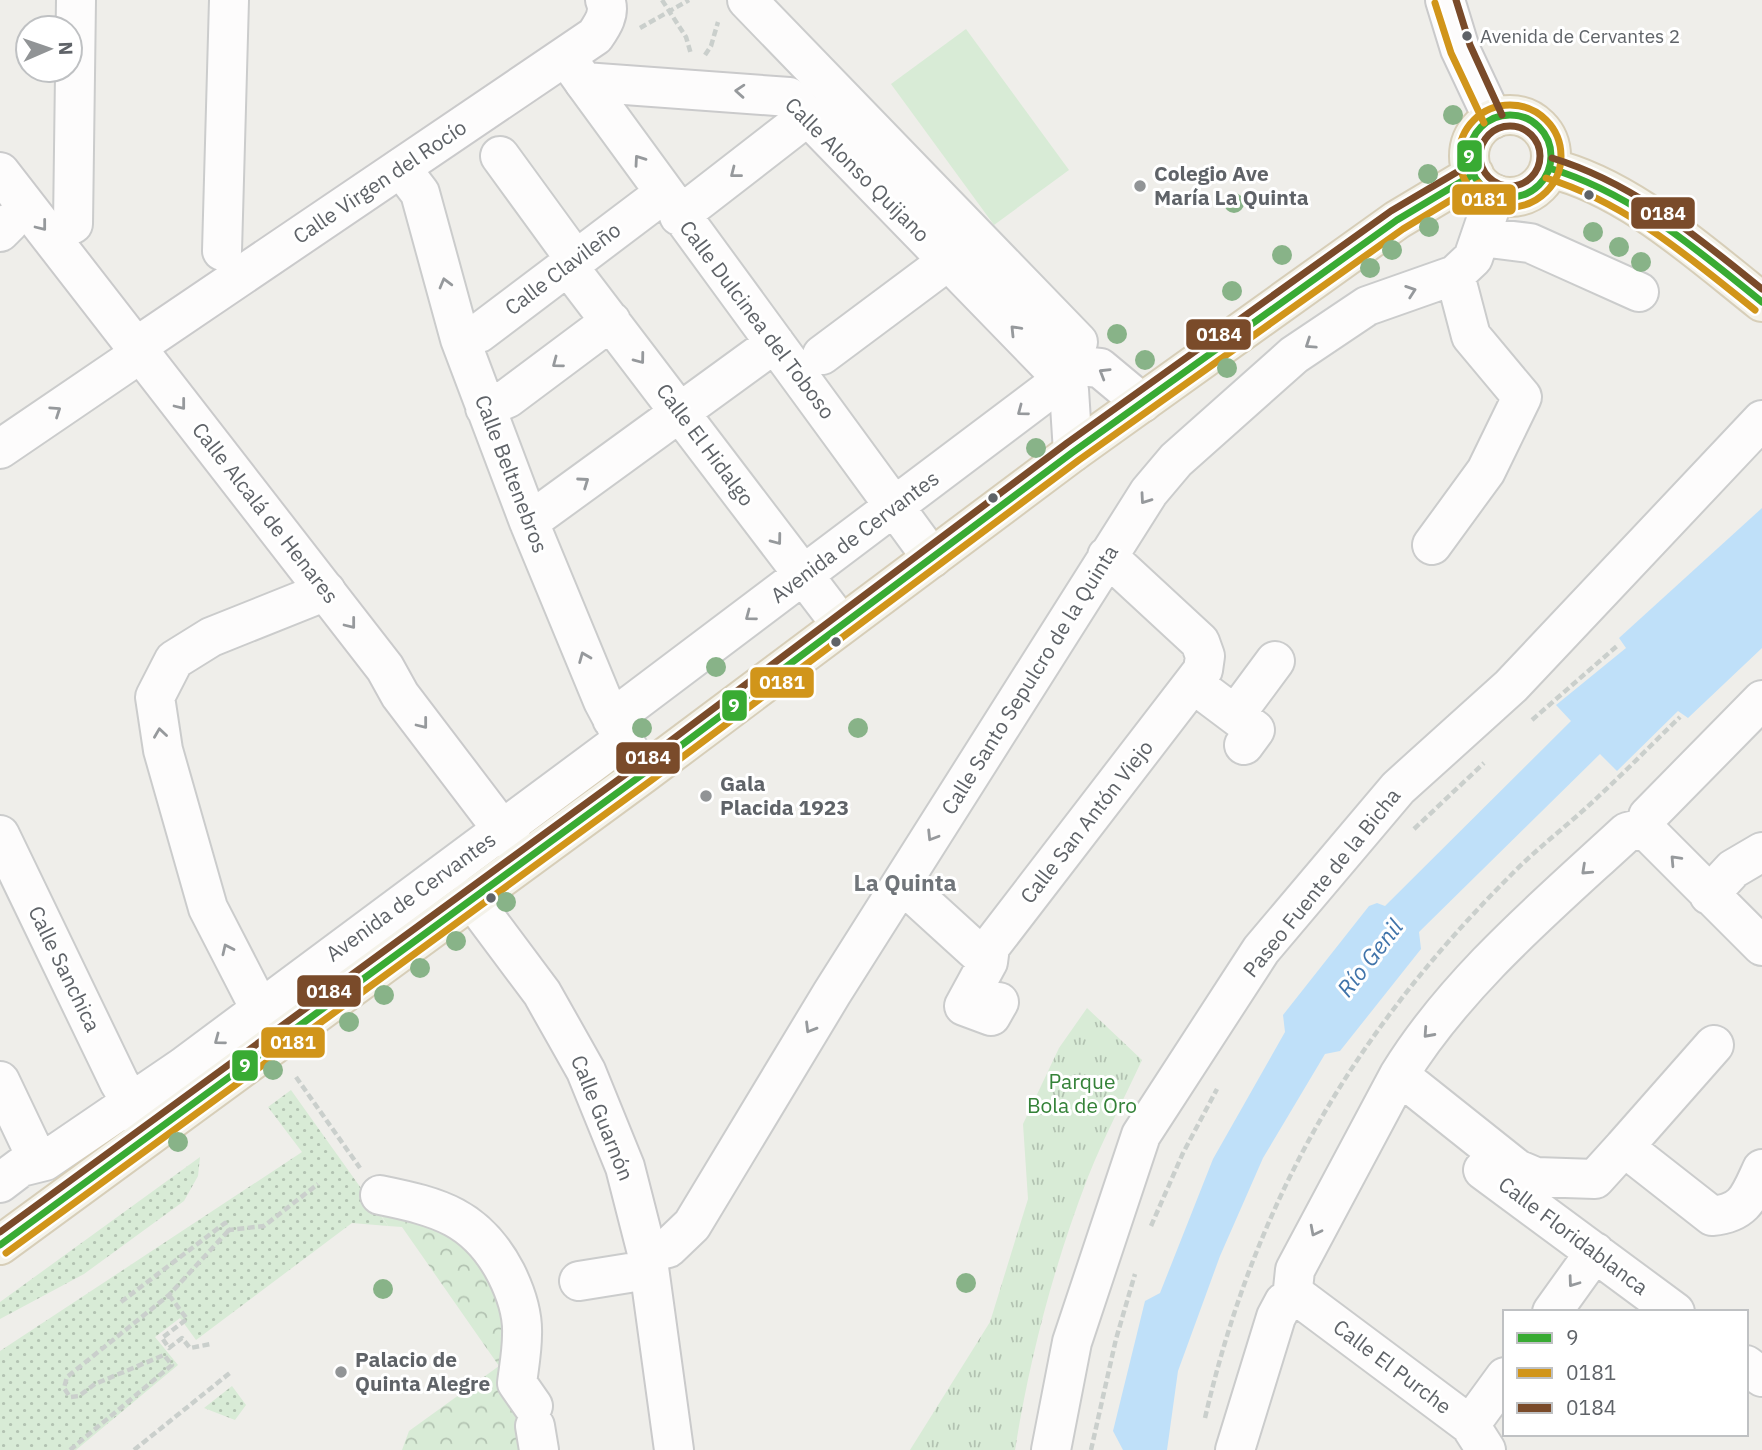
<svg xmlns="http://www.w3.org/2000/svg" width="1762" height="1450" viewBox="0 0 1762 1450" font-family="'IBM Plex Sans',sans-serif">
<defs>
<pattern id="forest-crowns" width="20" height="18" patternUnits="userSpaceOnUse" patternTransform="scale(1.75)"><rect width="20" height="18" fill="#d8ebd6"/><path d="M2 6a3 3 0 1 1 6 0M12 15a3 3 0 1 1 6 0" fill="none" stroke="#b2c2b1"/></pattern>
<pattern id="park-tufts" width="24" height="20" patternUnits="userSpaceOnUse" patternTransform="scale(1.75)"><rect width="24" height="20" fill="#d8ebd6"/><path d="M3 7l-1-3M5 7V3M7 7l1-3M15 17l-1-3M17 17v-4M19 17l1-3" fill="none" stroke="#b2c2b1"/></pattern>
<pattern id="garden-dots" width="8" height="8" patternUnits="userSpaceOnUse" patternTransform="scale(1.75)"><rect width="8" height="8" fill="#d8ebd6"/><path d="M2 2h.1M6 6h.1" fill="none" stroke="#b2c2b1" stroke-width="1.8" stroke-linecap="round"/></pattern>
</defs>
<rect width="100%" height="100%" fill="#efeeea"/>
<!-- grass -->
<path fill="#d8ebd6" d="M966,29L1069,170L994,225L891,84Z"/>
<!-- forest -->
<path fill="url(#forest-crowns)" d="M379,1212C399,1217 435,1221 452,1231C509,1263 520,1390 527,1450H402L409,1431L499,1366L402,1227L388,1226Z"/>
<!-- park -->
<path fill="url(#park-tufts)" d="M1087,1008L1142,1060C1124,1099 1104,1137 1088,1177C1054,1265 1030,1356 1015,1450H910L990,1322L1028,1199L1023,1124L1059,1048Z"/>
<!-- garden -->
<path fill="url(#garden-dots)" d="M291,1090L388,1226L352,1223L196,1340L180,1318L155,1337L178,1365L76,1450H0V1351L302,1152L268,1107Z
M200,1157L198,1176L184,1201L84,1274L0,1319V1302Z
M232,1386L246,1405L235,1420L204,1408Z"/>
<!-- water -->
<path fill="#bfe0f9" d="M1762,508V648L1688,718L1678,711L1617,771L1600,754L1419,932L1421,949L1340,1051L1325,1054L1263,1158L1220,1256L1178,1371L1167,1450H1123L1113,1431L1145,1301L1160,1293L1213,1159L1285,1032L1283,1015L1369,906L1377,903L1385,906L1571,721L1556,705L1626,648L1619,638Z"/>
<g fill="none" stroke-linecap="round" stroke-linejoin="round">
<defs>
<path id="street" d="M747,0L1078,342
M584,82L932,558
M500,156L567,248
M401,168L420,193L460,339L529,522L603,701L636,763
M679,216L808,116
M73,224L76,0
M0,232L9,223
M1497,239L1530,243L1639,292
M222,251L229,0
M568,266L840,623
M460,339L479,333L663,194
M822,355L948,261
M485,408L508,398L611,321
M0,449L141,353
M529,522L775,343
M1432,545L1486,471L1522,397L1471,336L1455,275
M1195,685L1255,730L1244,745
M1235,715L1275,661
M612,719L1063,379
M1648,816L1762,700
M0,835L119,1082L144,1124
M910,891L988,962
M1709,895L1733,869L1762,852
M999,1002L991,1016L964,1006L988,962L990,947L1203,670L1205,656L1200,642L1107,556
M260,1009L208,908L163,750L155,697L174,660L211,637L326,591
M1399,1075L1517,1169L1536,1177L1595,1179L1624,1147L1712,1216C1745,1213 1749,1197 1762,1169
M0,1081L30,1144
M1624,1147L1714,1045
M1483,1170L1675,1312
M0,1183L21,1167L45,1161L183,1067L624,739
M380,1195C439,1207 477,1217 506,1273C515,1291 523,1315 522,1335C522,1351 519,1367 517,1383L533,1406
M647,1253L668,1248L692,1225L832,993L1149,492L1176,460L1294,355L1367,306L1455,275L1473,258L1495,194
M579,1281L629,1273
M1552,1312L1595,1252
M1746,1365L1762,1377
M1470,1425L1505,1377
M535,1426L539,1450
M1051,1450L1072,1342L1141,1135L1261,950L1398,788L1511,686L1762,420
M1235,1450L1276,1317L1284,1302
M1486,1450L1470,1425L1300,1298L1293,1289L1295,1270L1399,1075C1456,982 1548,905 1627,832L1639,829L1649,833L1762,946"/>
<path id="secondary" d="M1445,0L1460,49L1493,119
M566,57L584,82L789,97L1063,379L1069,390L1073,452
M0,172L385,668L400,695L524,858
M136,347L595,36C602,26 611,13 605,0
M1063,379L1080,366L1100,368L1142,403
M471,898L542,993L586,1071L625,1167L647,1253L674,1450"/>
<path id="primary" d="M1469 156a41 41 0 1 1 82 0a41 41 0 1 1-82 0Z
M1549,168C1627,186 1700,253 1762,302
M0,1245L643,774L1073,452L1397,220L1474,174"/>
</defs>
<!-- street casing -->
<use href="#street" stroke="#cbcccc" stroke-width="42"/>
<!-- secondary casing -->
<use href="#secondary" stroke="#cacacb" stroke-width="42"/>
<!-- primary casing -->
<use href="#primary" stroke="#d7ceb8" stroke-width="42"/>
<!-- path -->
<path stroke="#cacfcc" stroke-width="4.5" stroke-dasharray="7 3.5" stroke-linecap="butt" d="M662,0L686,37L691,54
M640,28L689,0
M705,55L711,46L718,22
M1532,720L1617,646
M1414,829L1484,763
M296,1077L360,1168
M1151,1226L1183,1153L1217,1089
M169,1295L187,1319L162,1338L169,1348L182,1338L190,1348L211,1344
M121,1302L225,1223L229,1230L264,1226L318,1184
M1205,1418C1255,1202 1353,1033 1510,876C1538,847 1571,823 1600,795C1627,770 1653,743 1680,717
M70,1450L172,1365L164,1355L95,1384L79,1396L70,1397L64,1388L67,1377L169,1295L229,1230
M134,1450L231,1372
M1091,1450L1116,1339L1135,1274"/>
<!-- street -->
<use href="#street" stroke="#fdfcfc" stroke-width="38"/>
<!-- secondary -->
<use href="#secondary" stroke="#fdfcfc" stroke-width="38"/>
<!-- primary -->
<use href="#primary" stroke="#f4f2e9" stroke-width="38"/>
<defs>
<path id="bus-1" d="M1469 156a41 41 0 1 1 82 0a41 41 0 1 1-82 0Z
M1549,168C1632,193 1696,249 1762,302
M0,1245L643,774L1073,452L1397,220L1474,174"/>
<path id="bus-2" d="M1435,3L1451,53L1484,123
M1459 156a51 51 0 1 1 102 0a51 51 0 1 1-102 0Z
M1546,178C1627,203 1690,258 1755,310
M6,1253L649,782L1079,460L1403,229L1479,183"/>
<path id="bus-3" d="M1456,0L1470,45L1502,115
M1480 156a30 30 0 1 1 60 0a30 30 0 1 1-60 0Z
M1552,158C1634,183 1696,236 1762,289
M0,1232L637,766L1067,443L1391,211L1469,165"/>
</defs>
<!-- bus-1 casing -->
<use href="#bus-1" stroke="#fff" stroke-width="12"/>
<!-- bus-2 casing -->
<use href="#bus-2" stroke="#fff" stroke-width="12"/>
<!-- bus-3 casing -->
<use href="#bus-3" stroke="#fff" stroke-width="12"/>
<!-- bus-1 -->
<use href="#bus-1" stroke="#39ab33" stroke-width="7"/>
<!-- bus-2 -->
<use href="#bus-2" stroke="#d1951a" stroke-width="7"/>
<!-- bus-3 -->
<use href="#bus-3" stroke="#7a4b2a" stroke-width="7"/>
</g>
<!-- trees -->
<g fill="#88b388">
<circle cx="1453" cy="115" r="10"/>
<circle cx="1428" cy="174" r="10"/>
<circle cx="1234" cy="203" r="10"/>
<circle cx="1429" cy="227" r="10"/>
<circle cx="1593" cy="232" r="10"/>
<circle cx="1619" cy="247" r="10"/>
<circle cx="1392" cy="250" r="10"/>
<circle cx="1282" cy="255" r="10"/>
<circle cx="1641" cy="262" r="10"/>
<circle cx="1370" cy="268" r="10"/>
<circle cx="1232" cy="291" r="10"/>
<circle cx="1117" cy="334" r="10"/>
<circle cx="1145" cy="360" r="10"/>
<circle cx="1227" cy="368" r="10"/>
<circle cx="1036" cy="448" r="10"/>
<circle cx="716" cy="667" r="10"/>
<circle cx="642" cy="728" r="10"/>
<circle cx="858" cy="728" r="10"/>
<circle cx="506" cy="902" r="10"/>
<circle cx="456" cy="941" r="10"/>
<circle cx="420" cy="968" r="10"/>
<circle cx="384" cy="995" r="10"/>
<circle cx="349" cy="1022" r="10"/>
<circle cx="273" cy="1070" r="10"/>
<circle cx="178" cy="1142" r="10"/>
<circle cx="966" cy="1283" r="10"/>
<circle cx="383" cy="1289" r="10"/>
</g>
<!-- one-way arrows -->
<defs><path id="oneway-chevron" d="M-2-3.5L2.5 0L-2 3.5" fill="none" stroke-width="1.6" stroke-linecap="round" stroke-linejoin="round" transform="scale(1.75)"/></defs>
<g stroke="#96999c">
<use href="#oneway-chevron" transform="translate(740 91) rotate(-176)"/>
<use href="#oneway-chevron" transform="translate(639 160) rotate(-125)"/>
<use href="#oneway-chevron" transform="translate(735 173) rotate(142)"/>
<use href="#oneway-chevron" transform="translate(42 226) rotate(52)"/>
<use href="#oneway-chevron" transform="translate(445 283) rotate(-105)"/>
<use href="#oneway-chevron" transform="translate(1411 291) rotate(-19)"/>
<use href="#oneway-chevron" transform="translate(1015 330) rotate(-134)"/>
<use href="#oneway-chevron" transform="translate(1310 344) rotate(146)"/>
<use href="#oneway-chevron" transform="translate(640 359) rotate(53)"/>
<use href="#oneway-chevron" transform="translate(557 363) rotate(143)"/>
<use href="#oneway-chevron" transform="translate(1104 373) rotate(-149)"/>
<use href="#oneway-chevron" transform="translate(181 405) rotate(52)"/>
<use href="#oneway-chevron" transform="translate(56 411) rotate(-34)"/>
<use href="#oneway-chevron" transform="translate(1022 411) rotate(143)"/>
<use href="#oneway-chevron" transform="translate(584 482) rotate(-35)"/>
<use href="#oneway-chevron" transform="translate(1145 499) rotate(125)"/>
<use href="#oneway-chevron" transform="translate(777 540) rotate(53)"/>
<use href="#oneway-chevron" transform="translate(750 616) rotate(143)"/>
<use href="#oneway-chevron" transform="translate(351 624) rotate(52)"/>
<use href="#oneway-chevron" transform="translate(584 657) rotate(-112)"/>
<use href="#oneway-chevron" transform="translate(423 724) rotate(52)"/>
<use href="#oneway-chevron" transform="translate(160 733) rotate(-98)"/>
<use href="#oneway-chevron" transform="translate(932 836) rotate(122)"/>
<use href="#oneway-chevron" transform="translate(1675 860) rotate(-133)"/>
<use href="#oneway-chevron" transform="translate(1586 870) rotate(137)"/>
<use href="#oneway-chevron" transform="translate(227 949) rotate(-115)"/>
<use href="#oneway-chevron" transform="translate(810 1028) rotate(121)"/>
<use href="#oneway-chevron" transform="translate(1428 1033) rotate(132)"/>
<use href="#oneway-chevron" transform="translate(219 1040) rotate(143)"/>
<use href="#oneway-chevron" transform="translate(1315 1231) rotate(117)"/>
<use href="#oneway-chevron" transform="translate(1573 1282) rotate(126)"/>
</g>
<!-- markers -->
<g fill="#5f6368" stroke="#fff" stroke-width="2.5">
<circle cx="1467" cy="36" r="6"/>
<circle cx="1589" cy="195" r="6"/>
<circle cx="993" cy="498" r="6"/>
<circle cx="836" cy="642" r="6"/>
<circle cx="491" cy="898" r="6"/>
</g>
<g fill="#919496" stroke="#fff" stroke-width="2.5">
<circle cx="1140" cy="186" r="7"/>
<circle cx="706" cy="796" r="7"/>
<circle cx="341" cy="1372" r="7"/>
</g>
<g text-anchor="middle" stroke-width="6" stroke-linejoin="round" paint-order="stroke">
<!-- bus labels -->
<g font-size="19" fill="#5f6368" stroke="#fff" text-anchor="start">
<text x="1480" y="43">Avenida de Cervantes 2</text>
</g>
<!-- street labels -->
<g font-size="21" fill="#5f6368" stroke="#fff">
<text transform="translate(857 170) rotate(45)" y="7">Calle Alonso Quijano</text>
<text transform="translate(380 182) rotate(-34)" y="7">Calle Virgen del Rocío</text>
<text transform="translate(563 269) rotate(-37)" y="7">Calle Clavileño</text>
<text transform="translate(757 320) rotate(53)" y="7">Calle Dulcinea del Toboso</text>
<text transform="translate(705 445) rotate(53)" y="7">Calle El Hidalgo</text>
<text transform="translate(511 474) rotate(69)" y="7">Calle Beltenebros</text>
<text transform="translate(265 513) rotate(52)" y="7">Calle Alcalá de Henares</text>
<text transform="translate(855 537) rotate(-37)" y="7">Avenida de Cervantes</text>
<text transform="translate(1030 680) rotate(-58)" y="7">Calle Santo Sepulcro de la Quinta</text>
<text transform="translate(1087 822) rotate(-52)" y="7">Calle San Antón Viejo</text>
<text transform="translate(1322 883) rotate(-51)" y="7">Paseo Fuente de la Bicha</text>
<text transform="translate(411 897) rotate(-36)" y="7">Avenida de Cervantes</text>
<text transform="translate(64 969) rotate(64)" y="7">Calle Sanchica</text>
<text transform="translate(602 1118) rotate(68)" y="7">Calle Guarnón</text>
<text transform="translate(1573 1236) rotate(37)" y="7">Calle Floridablanca</text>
<text transform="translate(1392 1367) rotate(37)" y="7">Calle El Purche</text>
</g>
<!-- poi labels -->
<g font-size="21" font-weight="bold" fill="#5f6368" stroke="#fff" text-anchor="start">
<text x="1154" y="181">Colegio Ave<tspan x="1154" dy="24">María La Quinta</tspan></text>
<text x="720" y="791">Gala<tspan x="720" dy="24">Placida 1923</tspan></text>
<text x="355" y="1367">Palacio de<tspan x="355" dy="24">Quinta Alegre</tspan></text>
</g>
<!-- park labels -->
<g font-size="21" fill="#348238" stroke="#fff">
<text x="1082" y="1089">Parque<tspan x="1082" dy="24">Bola de Oro</tspan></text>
</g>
<!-- neighbourhood labels -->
<g font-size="23" font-weight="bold" fill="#70757a" stroke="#fff">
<text x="905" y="891">La Quinta</text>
</g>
<!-- water labels -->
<g font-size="23" font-style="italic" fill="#4174aa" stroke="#fff">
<text transform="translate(1370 958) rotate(-52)" y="8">Río Genil</text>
</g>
</g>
<g stroke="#fff" stroke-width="2.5">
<rect x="1456" y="139" width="27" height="34" rx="7" fill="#39ab33"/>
<rect x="1451" y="183" width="66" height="33" rx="7" fill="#d1951a"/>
<rect x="1630" y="196" width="66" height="34" rx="7" fill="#7a4b2a"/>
<rect x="1185" y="318" width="67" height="33" rx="7" fill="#7a4b2a"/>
<rect x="749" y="666" width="66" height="33" rx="7" fill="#d1951a"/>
<rect x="721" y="689" width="27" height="33" rx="7" fill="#39ab33"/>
<rect x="615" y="741" width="66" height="34" rx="7" fill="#7a4b2a"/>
<rect x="296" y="974" width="66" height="34" rx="7" fill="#7a4b2a"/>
<rect x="260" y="1026" width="66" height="33" rx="7" fill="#d1951a"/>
<rect x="231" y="1049" width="28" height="33" rx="7" fill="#39ab33"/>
</g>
<g font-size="19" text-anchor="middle" font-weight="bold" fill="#fff">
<text x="1469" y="163">9</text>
<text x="1484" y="206">0181</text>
<text x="1663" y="220">0184</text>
<text x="1219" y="341">0184</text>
<text x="782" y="689">0181</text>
<text x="734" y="712">9</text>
<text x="648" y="764">0184</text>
<text x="329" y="998">0184</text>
<text x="293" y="1049">0181</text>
<text x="245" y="1072">9</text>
</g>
<!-- legend -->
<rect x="1503" y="1310" width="245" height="126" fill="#ffffff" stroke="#bfc1c3" stroke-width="2"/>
<rect x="1517" y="1333" width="35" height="10" fill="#39ab33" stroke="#bfc1c3" stroke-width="2"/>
<text x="1566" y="1345" font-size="21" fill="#5f6368">9</text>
<rect x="1517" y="1368" width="35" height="10" fill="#d1951a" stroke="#bfc1c3" stroke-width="2"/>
<text x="1566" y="1380" font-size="21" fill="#5f6368">0181</text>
<rect x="1517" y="1403" width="35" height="10" fill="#7a4b2a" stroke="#bfc1c3" stroke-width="2"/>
<text x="1566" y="1415" font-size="21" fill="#5f6368">0184</text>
<!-- north arrow -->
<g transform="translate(49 49) rotate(88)"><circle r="33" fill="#ffffff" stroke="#bfc1c3" stroke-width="2"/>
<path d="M0-5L12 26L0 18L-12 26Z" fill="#919496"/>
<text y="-10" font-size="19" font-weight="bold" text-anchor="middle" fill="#5f6368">N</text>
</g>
</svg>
